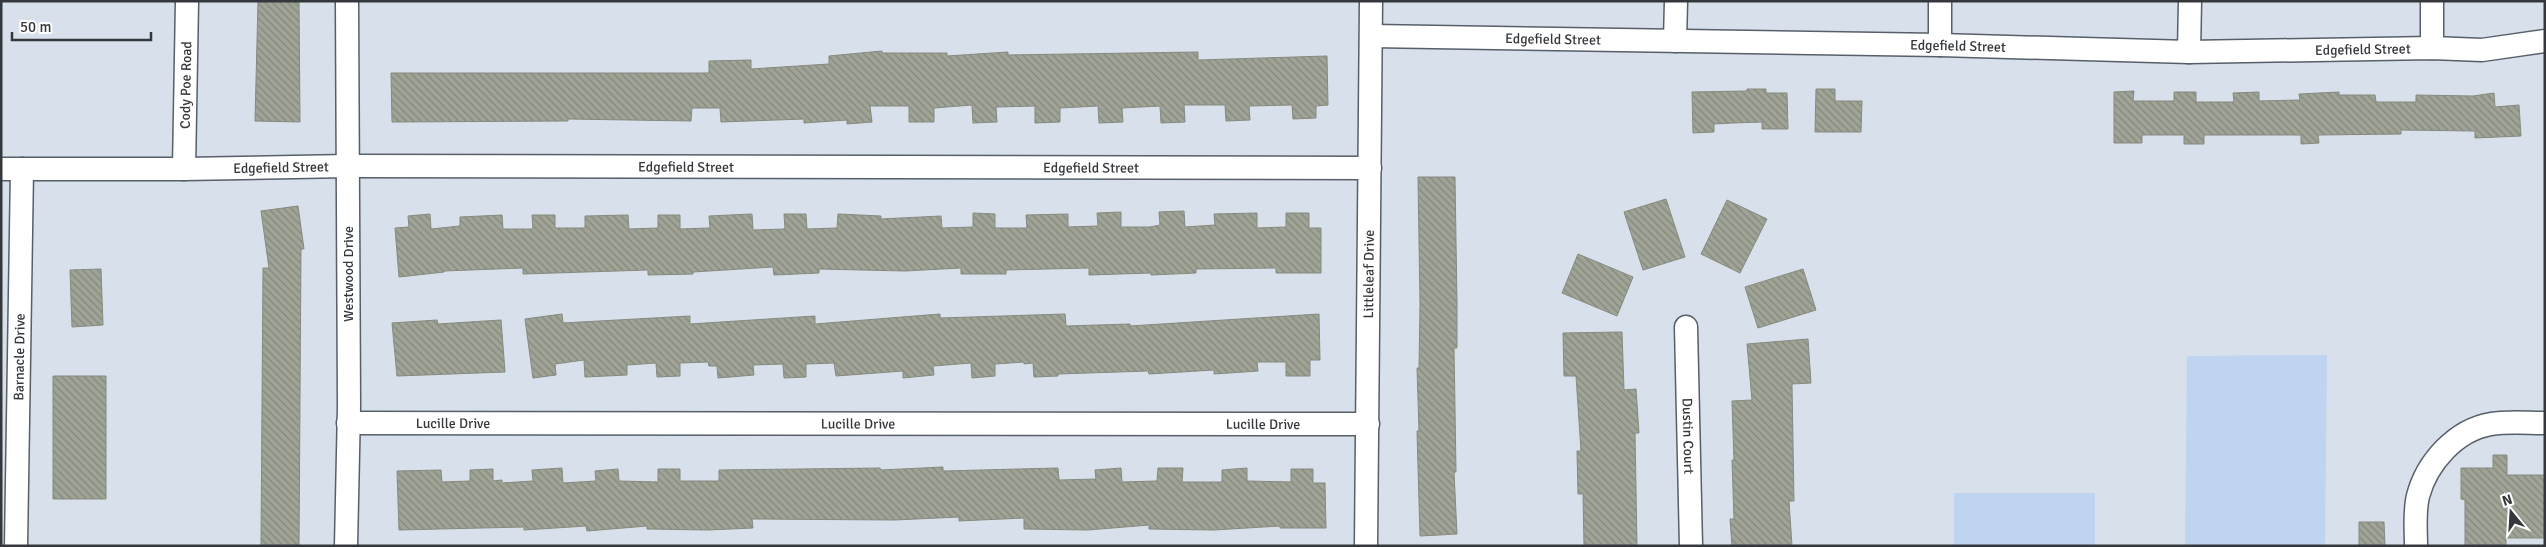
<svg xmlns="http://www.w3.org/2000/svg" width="2546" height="547" viewBox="0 0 2546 547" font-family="Signika,sans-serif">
<defs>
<pattern id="building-back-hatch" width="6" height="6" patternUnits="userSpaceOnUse" patternTransform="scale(1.25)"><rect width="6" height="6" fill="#a0a497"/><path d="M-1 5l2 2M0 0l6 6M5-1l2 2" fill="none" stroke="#83877c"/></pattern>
</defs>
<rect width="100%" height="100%" fill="#d7e0eb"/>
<!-- pitch -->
<path fill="#bed4f0" d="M2327,355L2325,546H2185L2187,356Z
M1954,493H2095V546H1954Z"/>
<!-- building -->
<path fill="url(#building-back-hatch)" stroke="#868a7e" d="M258,1H299L300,122L255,121Z
M882,51V53H947V56L1008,52V55L1198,52V60L1327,56L1328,105L1316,106V118L1293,119L1292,105L1249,106L1250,120L1226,121L1225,105H1184L1185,122L1161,123L1160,106L1122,108L1123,122L1099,123L1098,106L1060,108V122L1035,123V106L996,107L997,122L973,123L972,105L934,108V122H909V106H870L872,122L847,124V120L804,123V119L721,122L720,108H692L691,121L568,119V121L392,122L391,73H709V61L751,60V69L829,64V56Z
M1747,89H1766V93H1787L1788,129H1762V122L1733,123L1714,124V132L1693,133L1692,92L1747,91Z
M1816,89H1835V101H1862L1861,132H1815Z
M2134,91L2133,101H2174V92H2196V102H2234L2233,93L2259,92V101L2300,100L2299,94L2339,92V95H2375L2376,102H2416V95L2473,96L2494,93L2495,107L2519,105L2521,136L2475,138V131L2401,130V134L2318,135L2319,143L2301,144V135H2204V144H2184V135H2142V143H2114V92Z
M1418,177H1455L1457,304V348H1454L1456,472H1454L1457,534L1420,536L1417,431H1419L1417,368H1419L1420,304Z
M1666,199L1685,257L1643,270L1624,212Z
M1727,200L1767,219L1740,273L1701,254Z
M298,206L304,249H301L299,546H261L263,268H269L261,211Z
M1184,211L1185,227L1215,225L1214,214L1257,213V228L1286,227V213H1309V228H1321V273H1276V268L1196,269V273L1151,275V273L1089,275V268L1006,270V274H961V268L905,271L819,269V273L774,275L773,267L693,272V274L648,275V270L523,274V268L444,271V272L399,277L395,228L409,227L408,216L430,214L431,229L460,226V217L502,215L503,229H533L532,215H555V228H585V216L628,215L629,229L658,228V215H680V229L710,228L709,216L752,214L753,230L785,229L784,214H806L807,229L837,228L838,214L881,216V219L941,216L942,228L973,227V213L995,214V228H1027L1026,215L1068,214V227L1098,226L1097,213L1121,212V227H1150L1160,225L1159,212Z
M1578,254L1633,277L1617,316L1562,293Z
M101,269L103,325L72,327L70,270Z
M1803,269L1816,310L1758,328L1745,287Z
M562,314L563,323L690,316V324L815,316V324L940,314V318L1065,314L1066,326L1130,324V326L1319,314L1320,360H1310V376H1286V362H1257L1258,371L1214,374V370L1149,374L1148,371L1058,374V376L1034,377L1033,363L1024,364V362L995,364V376L972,378L971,363L933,366L934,375L903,378V371L836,376L834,363L806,364V377L784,378L783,364L753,365L754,375L718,378L717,366H709L708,362L680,363V376L657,377L656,363L627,365V375L585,377L584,360L555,364L556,375L533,378L525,319Z
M437,320L438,324L501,320L505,372L397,376L392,323Z
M1622,332L1624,390L1636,389L1639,433H1635L1637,546H1584L1583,494H1578L1577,451H1581L1576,376H1564L1563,333Z
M1808,339L1811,383L1792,384L1794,501H1789L1792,546H1732L1730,519H1734L1732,460H1734L1732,401L1752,400L1747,344Z
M53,376H106V499H53Z
M2493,455H2507V475H2545V538H2506V546H2465V500L2461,499V468H2493Z
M943,467V471L1058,468L1059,480L1096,479L1095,470L1121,468L1122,482L1157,481L1158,468H1183L1182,482H1222V470L1247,468V481L1291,482V469H1313V483H1325L1326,528H1280V526L1214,530L1149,529V525L1088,530L1024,529V518L959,521V517L895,520L752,519L753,528L708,530L647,529V526L587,531L586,526L524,530V527L399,530L397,471L441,470L442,482L470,481V470L493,469V481L502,480V483L533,481L532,470L562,468L563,483L596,481L595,471L618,469L619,481L658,482V469H680V481H719V470L880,468L881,470Z
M2359,522H2384L2385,546H2359Z"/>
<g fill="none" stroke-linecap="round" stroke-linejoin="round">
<defs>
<g id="minor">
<path id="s1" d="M1372,36L1940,45L2189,52L2432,48L2482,50L2545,41"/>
<path d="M1675,41L1676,1"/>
<path d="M1940,45V1"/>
<path d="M2432,48V1"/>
<path d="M2189,52L2190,1"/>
<path id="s2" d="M1,169H184L348,166L1370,168"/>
<path id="s3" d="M184,169L187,1"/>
<path id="s4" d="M1686,327L1691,546"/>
<path id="s5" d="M348,423L1368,424"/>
<path id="s6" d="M16,546L22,169"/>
<path d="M346,546L349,407L347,1"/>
<path id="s7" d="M1366,546L1371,1"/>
<path d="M2416,546C2416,530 2414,512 2418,496C2427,462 2456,430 2491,424C2508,421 2527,423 2545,423"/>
</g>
</defs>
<!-- minor casing -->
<use href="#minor" stroke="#575f69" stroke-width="25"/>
<!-- minor -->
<use href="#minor" stroke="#fff" stroke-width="22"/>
</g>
<g text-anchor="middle" stroke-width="4.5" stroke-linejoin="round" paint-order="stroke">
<!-- street labels -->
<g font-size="14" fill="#34383c" stroke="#fff">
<text dy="5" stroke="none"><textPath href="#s1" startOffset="181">Edgefield Street</textPath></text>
<text dy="5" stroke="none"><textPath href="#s1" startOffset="586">Edgefield Street</textPath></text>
<text dy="5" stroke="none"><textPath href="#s1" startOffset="991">Edgefield Street</textPath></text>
<text dy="5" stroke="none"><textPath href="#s3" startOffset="84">Cody Poe Road</textPath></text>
<text dy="5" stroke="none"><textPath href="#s2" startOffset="685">Edgefield Street</textPath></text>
<text dy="5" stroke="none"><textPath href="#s2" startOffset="280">Edgefield Street</textPath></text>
<text dy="5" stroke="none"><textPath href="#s2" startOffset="1090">Edgefield Street</textPath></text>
<text dy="5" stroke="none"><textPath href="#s7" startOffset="272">Littleleaf Drive</textPath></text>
<text transform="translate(348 274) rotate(-90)" y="5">Westwood Drive</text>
<text dy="5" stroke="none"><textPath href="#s6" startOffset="189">Barnacle Drive</textPath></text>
<text dy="5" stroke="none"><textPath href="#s5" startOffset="105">Lucille Drive</textPath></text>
<text dy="5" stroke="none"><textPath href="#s5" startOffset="510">Lucille Drive</textPath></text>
<text dy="5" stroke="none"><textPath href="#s5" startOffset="915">Lucille Drive</textPath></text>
<text dy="5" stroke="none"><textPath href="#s4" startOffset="109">Dustin Court</textPath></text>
</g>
</g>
<!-- border -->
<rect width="2546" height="547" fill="none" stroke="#34383c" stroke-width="5"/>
<!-- north arrow -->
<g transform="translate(2511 512) rotate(342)" stroke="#ffffff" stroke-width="4" paint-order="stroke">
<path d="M0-4L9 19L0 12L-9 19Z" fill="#34383c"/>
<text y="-8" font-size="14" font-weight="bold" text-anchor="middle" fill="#34383c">N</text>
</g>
<!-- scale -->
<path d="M12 32v8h139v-8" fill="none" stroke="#34383c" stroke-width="2.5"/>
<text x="20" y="32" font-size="15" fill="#34383c" stroke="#ffffff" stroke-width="4" paint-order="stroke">50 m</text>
</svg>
